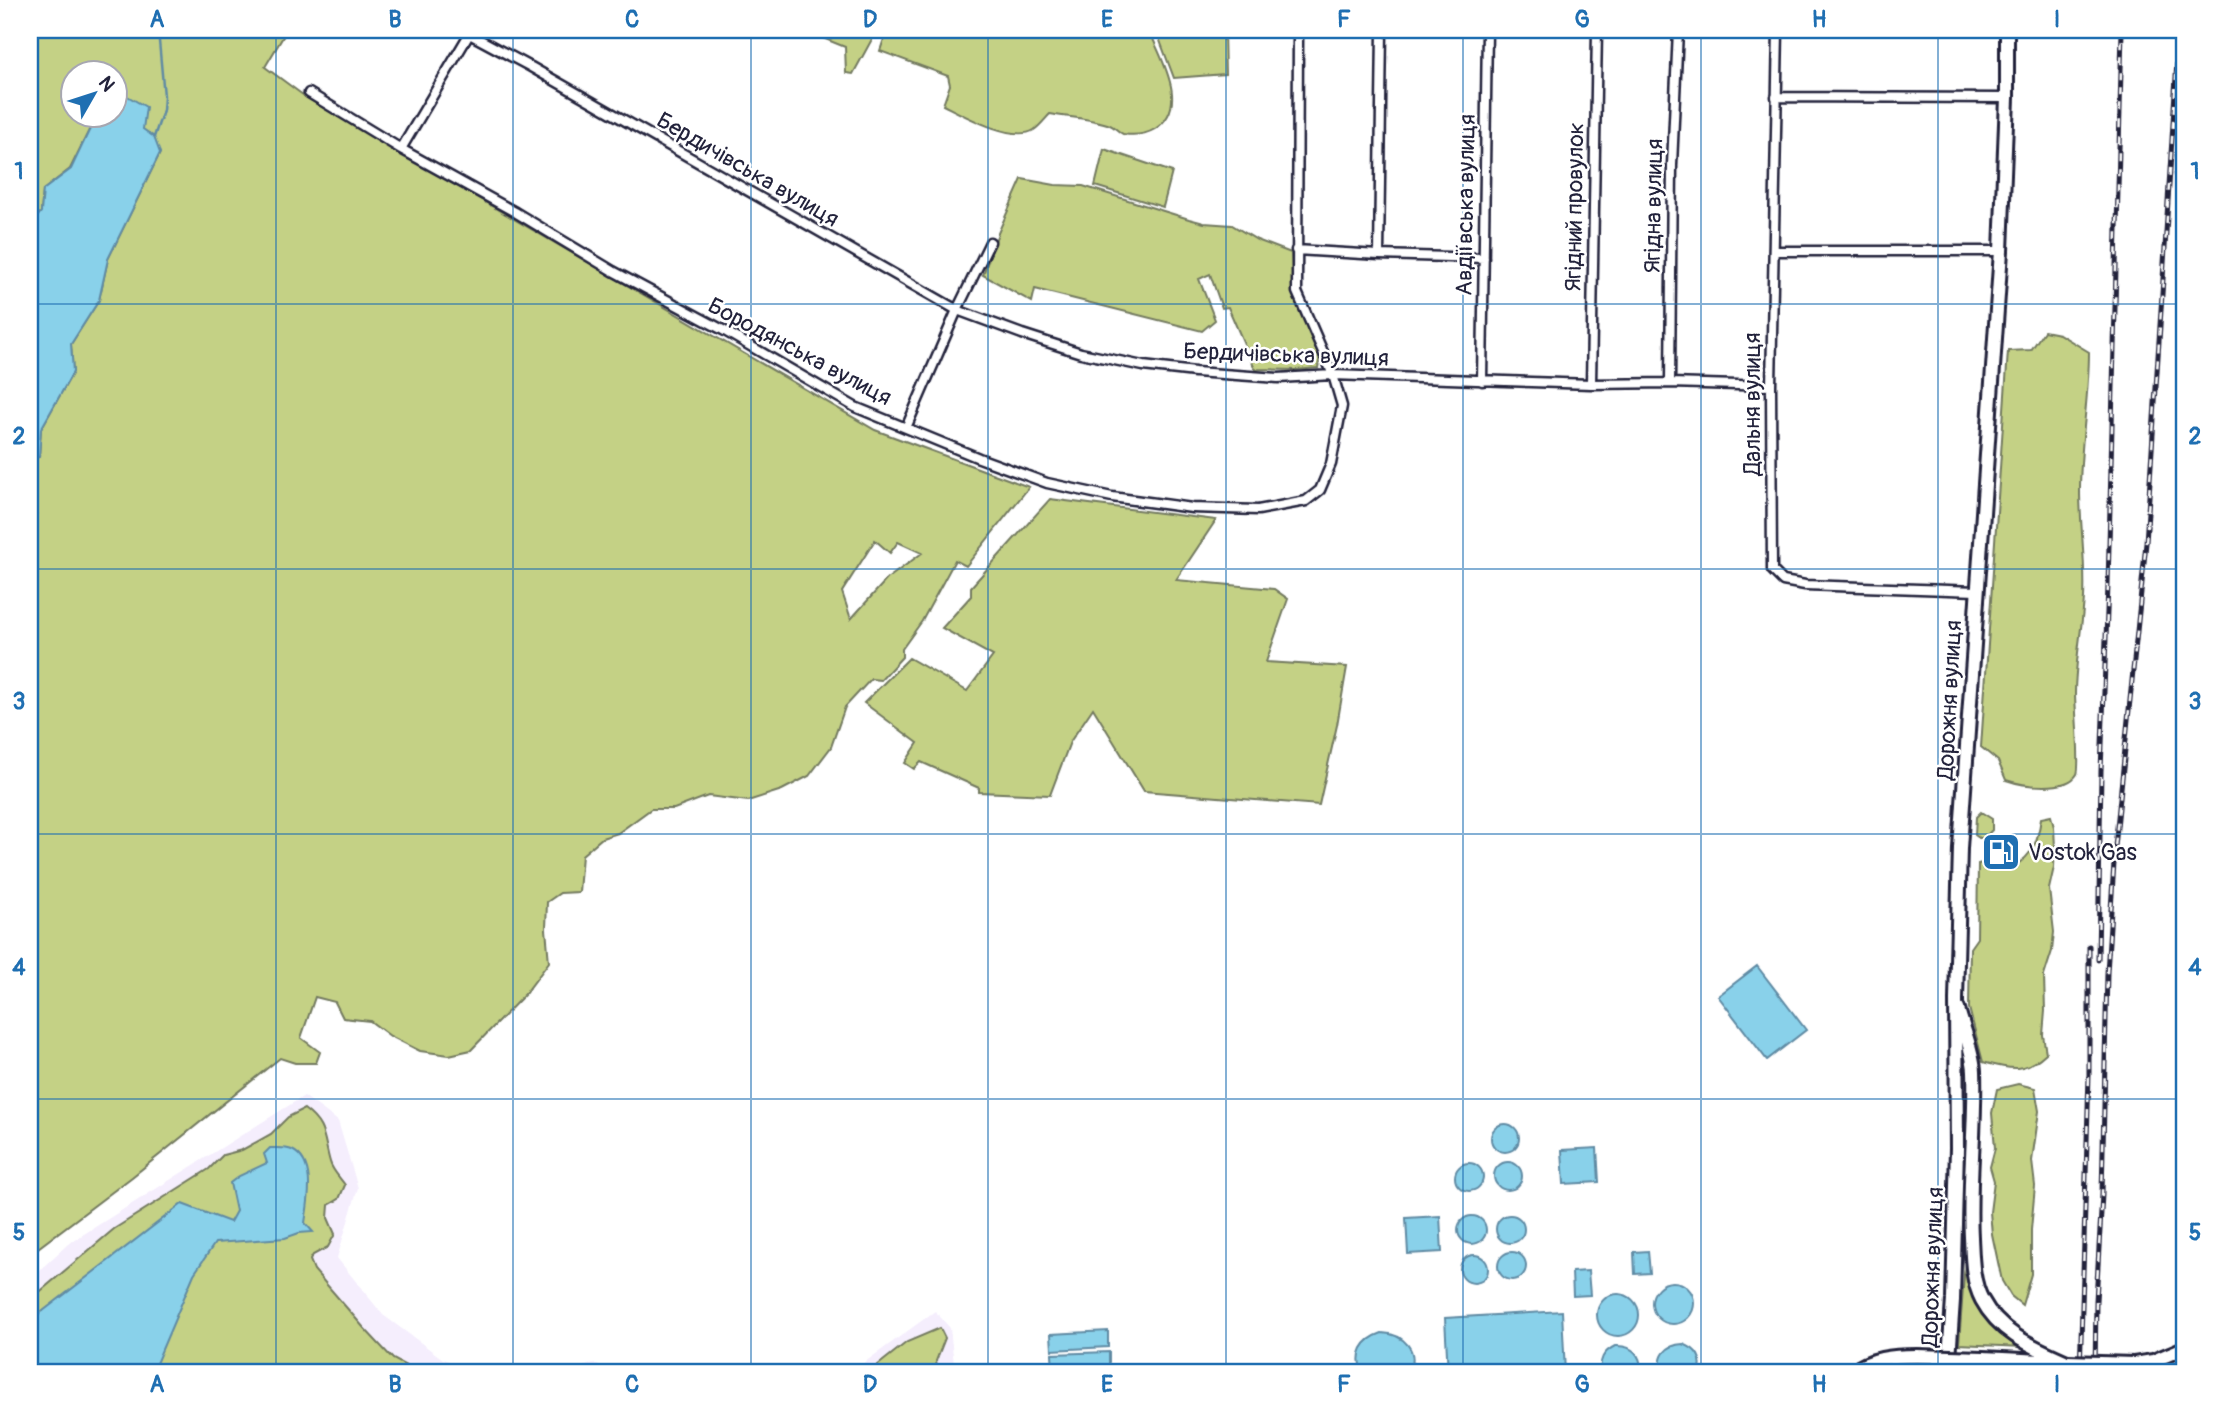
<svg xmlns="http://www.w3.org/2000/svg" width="2214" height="1403" viewBox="0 0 2214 1403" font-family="Pangolin,sans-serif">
<rect width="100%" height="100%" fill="#fff"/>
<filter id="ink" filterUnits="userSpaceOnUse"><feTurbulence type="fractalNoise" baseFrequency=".0143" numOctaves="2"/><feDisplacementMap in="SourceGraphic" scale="14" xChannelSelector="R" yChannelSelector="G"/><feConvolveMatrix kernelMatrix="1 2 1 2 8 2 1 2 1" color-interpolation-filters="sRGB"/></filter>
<g filter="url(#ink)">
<!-- built -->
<path fill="#f5eefd" d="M304,1096L338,1121L358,1188L337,1258L383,1315L443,1359L481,1373H30V1279L68,1244Z
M935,1311L950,1328L955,1373H850Z
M593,1363L616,1373H567Z"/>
<!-- green -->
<path fill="#c4d185" stroke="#737a60" stroke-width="2" fill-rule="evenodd" d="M30,30H287L265,67L307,98L875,430L1029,487L966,566L955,560L922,621L902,649V657L881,680L871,679L845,707L831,747L809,776L782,790L748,801L708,796L674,809H651L618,833L602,838L582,855L579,892L560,893L547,902L546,929L549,962L525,994L471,1050L449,1055L420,1051L390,1036L370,1021L343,1018L335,1002L315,997L301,1038L320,1052L316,1063H295L280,1058L132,1177L30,1254V521L36,514L30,512V464L39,456L41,429L73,372L71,344L99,300L108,259L160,153L143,129L124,94L116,97V74H74V116H96L70,169L43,190L41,212L30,226ZM875,540L890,553L898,542L922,553L887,579L851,619L842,592Z
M813,30H877L853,74L846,73L845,47L820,37Z
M887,30L1035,31L1149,30C1161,59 1191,106 1155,129C1145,135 1135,136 1123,134C1118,132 1115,127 1110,125C1096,119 1066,117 1050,114C1045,119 1040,126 1034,130C1013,143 963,115 943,105L950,85L948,76L880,51Z
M1156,30H1224L1225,74L1174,78Z
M1104,149L1172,172L1163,207L1095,186Z
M1022,179L1055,185L1083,186L1189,219L1204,223L1232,225L1257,240L1291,253L1293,293L1320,358L1318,368L1296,370L1255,369L1228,307L1222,308L1210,274L1199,279L1215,320L1202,331L1035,289L1032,302L983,275L998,233Z
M2044,331L2059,334L2089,352C2089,398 2080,444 2080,491C2080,526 2086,562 2084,598C2082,630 2075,662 2075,694C2075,708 2081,766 2077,774C2067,792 2023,786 2006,780L1998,761L1981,747L2008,351L2031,350Z
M1050,499L1216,520L1176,580L1274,589L1288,599L1266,662L1347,667L1337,725L1319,805L1144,791L1093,708L1070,742L1050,795L979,792V788L921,762L914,769L905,763L918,743L864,703L909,658L967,691L993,656L942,628L971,596V587Z
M1981,812L1992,819V830L1984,838H1979L1975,835L1976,817Z
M2051,816L2054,827L2055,848L2054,867L2049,889L2054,932L2052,951L2044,976L2045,1011L2043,1035L2046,1053C2024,1074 2009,1069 1983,1062L1969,1008L1970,948L1977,938L1978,864C1993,860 2001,858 2014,866C2034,855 2038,840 2041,818Z
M1969,1061V1275L2022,1347L1959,1344L1965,1261Z
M2018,1084L2035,1088L2039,1111L2032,1161L2035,1186L2031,1230V1274L2022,1305L2011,1296L2002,1281L1992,1234L1990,1212L1994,1181L1990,1167L1995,1148L1992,1113L1997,1089Z
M304,1109C327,1126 323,1138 330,1162C332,1170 340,1178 345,1185L339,1199L329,1205L328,1218L335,1234L328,1247L313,1255L310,1260L314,1270L364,1328L393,1359L419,1373H30V1300L114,1229L209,1169L223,1155L242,1150L271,1134L288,1117Z
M940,1328L945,1338L936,1361L938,1373H868L907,1342Z
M1903,1366L1940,1368V1373H1873L1883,1368Z
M2009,1367L2000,1373H1958V1369Z"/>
<!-- water -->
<path fill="#89d1ea" stroke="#608ba4" stroke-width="2" d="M124,94L146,107L143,129L154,137L160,153L108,259L99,300L71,344L73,372L41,429L39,456L30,464V226L41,212L43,190L71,169L96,116H116V97Z
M1757,966L1806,1030L1767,1060L1718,996Z
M1491 1138a14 14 0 1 1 28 0a14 14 0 1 1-28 0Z
M270,1148C277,1148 286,1147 292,1150C317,1162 308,1202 305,1223L313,1232L299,1233L285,1238L215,1243L194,1274L152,1373H30V1321L182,1204L230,1222L236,1211L230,1183L239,1176L267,1163L264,1154Z
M1597,1148L1599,1182L1564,1184L1562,1150Z
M1494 1176a14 14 0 1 1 28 0a14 14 0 1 1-28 0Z
M1455 1177a14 14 0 1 1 28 0a14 14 0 1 1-28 0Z
M1496 1229a14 14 0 1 1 28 0a14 14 0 1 1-28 0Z
M1458 1230a14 14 0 1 1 28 0a14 14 0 1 1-28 0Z
M1440,1216L1442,1252L1408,1254L1406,1218Z
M1648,1251L1650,1273L1635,1274L1634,1252Z
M1498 1266a14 14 0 1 1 28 0a14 14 0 1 1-28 0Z
M1460 1269a14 14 0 1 1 28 0a14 14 0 1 1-28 0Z
M1588,1271L1590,1295L1573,1296L1572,1272Z
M1652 1303a21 21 0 1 1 42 0a21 21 0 1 1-42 0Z
M1597 1315a21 21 0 1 1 42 0a21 21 0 1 1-42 0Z
M1562,1311L1565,1373H1448L1445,1318Z
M1108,1331V1347L1052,1350L1051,1334Z
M1382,1333C1404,1334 1420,1351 1409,1373H1362C1355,1354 1362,1340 1382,1333Z
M1683,1344C1697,1349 1704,1359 1699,1373H1662C1657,1356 1666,1345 1683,1344Z
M1615,1346C1633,1345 1643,1356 1640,1373H1601C1599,1360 1603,1352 1615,1346Z
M1109,1352V1368L1053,1370L1052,1354Z"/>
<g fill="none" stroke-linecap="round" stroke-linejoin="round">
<!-- stream -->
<path stroke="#608ba4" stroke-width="2.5" d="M154,137L163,111L164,96L158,30"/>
<defs>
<path id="minor" d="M462,30L531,67L957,310L1022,334L1081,353L1143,366L1195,372L1278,378L1333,375L1591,384L1670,383L1771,386
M1778,30L1771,386L1772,570L1783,581L1805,585L1977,591
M309,93L401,149L515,212L613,271L723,330L855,407L979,458L1047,483L1112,497L1192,508L1258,510L1306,501L1320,490L1331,464L1342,406L1333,375L1297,292L1298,30
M1776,97L2007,98
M401,149L471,31
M1296,250L1379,255L1484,258
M1774,251H2001
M1379,255L1382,30
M1482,381L1487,30
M1670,383L1672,165L1678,30
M1591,384L1597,30
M906,428L957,310L990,242"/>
<path id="secondary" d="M1958,1009C1963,1028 1973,1051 1974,1071C1976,1126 1968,1182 1971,1237C1972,1258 1972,1281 1982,1300C2000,1334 2034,1347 2067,1362
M1983,1358L2059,1362
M2134,1364L2153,1361L2184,1348
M1851,1373C1871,1358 1892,1356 1917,1356
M2011,1373L2033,1362"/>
<path id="primary" d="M1948,1373L1953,1300L1957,1148L1956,1000L1960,848L2001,251L2007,98V30"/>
</defs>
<!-- minor casing -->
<use href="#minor" stroke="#22223b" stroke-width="13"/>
<!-- secondary casing -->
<use href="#secondary" stroke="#22223b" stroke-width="18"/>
<!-- primary casing -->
<use href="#primary" stroke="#22223b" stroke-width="18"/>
<!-- minor -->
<use href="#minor" stroke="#fff" stroke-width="8"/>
<!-- secondary -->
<use href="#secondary" stroke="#fff" stroke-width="12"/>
<!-- primary -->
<use href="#primary" stroke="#fff" stroke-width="12"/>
<defs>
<path id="rail" d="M2098,960L2101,771L2108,585L2122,30
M2080,1373L2089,1075V946
M2095,1373L2096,1301L2102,1194L2107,973L2115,847L2146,543L2179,30"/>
</defs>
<!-- rail casing -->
<use href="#rail" stroke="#22223b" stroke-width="5"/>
<!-- rail -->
<use href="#rail" stroke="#fff" stroke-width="2.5" stroke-dasharray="8" stroke-linecap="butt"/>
<defs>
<path id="secondary-bridge" d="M1917,1356L1983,1358
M2067,1362L2134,1364"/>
</defs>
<!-- secondary-bridge casing -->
<use href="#secondary-bridge" stroke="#22223b" stroke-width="18" stroke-linecap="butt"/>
<!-- secondary-bridge -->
<use href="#secondary-bridge" stroke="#fff" stroke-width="12"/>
</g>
</g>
<!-- grid -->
<path fill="none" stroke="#1f6fb2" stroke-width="2" stroke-opacity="0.55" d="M276,30V1373M513,30V1373M751,30V1373M988,30V1373M1226,30V1373M1463,30V1373M1701,30V1373M1938,30V1373M30,304H2184M30,569H2184M30,834H2184M30,1099H2184"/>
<!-- icons -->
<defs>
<symbol id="fuel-square" viewBox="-11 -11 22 22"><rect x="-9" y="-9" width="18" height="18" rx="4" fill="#1f6fb2" stroke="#fff"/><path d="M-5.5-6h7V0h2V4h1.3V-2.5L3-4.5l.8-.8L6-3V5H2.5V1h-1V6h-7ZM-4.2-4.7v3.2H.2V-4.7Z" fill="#fff"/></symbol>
</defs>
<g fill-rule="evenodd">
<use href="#fuel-square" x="1979" y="830" width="44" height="44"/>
</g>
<g text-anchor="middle" stroke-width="5" stroke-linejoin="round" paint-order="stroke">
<!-- street labels -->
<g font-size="23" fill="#22223b" stroke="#fff">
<text transform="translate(748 169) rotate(30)" y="8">Бердичівська вулиця</text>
<text transform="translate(1465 205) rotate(-89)" y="8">Авдіївська вулиця</text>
<text transform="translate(1653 206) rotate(-89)" y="8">Ягідна вулиця</text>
<text transform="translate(1574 207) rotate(-89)" y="8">Ягідний провулок</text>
<text transform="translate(800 351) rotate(28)" y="8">Бородянська вулиця</text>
<text transform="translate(1286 354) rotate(2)" y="8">Бердичівська вулиця</text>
<text transform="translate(1752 404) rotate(-90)" y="8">Дальня вулиця</text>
<text transform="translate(1949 700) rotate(-87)" y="8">Дорожня вулиця</text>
<text transform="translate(1932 1267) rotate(-88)" y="8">Дорожня вулиця</text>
</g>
<!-- poi labels -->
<g font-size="23" fill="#22223b" stroke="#fff" text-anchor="start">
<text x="2028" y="860">Vostok Gas</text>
</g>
</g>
<!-- margin -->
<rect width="2214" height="1403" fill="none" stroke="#fff" stroke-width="77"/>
<!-- north arrow -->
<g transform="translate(94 94) rotate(51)"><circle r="33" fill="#ffffff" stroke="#a7a7b1" stroke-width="2"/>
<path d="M0-5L12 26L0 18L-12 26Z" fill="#1f6fb2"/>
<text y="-10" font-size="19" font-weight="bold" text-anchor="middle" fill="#22223b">N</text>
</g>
<rect x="38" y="38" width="2138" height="1326" fill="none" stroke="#1f6fb2" stroke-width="2.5"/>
<g font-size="23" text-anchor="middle" font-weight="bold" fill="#1f6fb2">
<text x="157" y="27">A</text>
<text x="395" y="27">B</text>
<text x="632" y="27">C</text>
<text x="870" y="27">D</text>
<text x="1107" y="27">E</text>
<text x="1344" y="27">F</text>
<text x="1582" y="27">G</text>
<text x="1819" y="27">H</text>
<text x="2057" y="27">I</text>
<text x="19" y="179">1</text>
<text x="2195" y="179">1</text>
<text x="19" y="444">2</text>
<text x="2195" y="444">2</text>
<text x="19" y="709">3</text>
<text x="2195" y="709">3</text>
<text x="19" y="975">4</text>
<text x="2195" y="975">4</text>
<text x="19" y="1240">5</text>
<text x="2195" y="1240">5</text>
<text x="157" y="1392">A</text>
<text x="395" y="1392">B</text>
<text x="632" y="1392">C</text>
<text x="870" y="1392">D</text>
<text x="1107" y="1392">E</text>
<text x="1344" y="1392">F</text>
<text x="1582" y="1392">G</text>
<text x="1819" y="1392">H</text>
<text x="2057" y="1392">I</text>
</g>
</svg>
